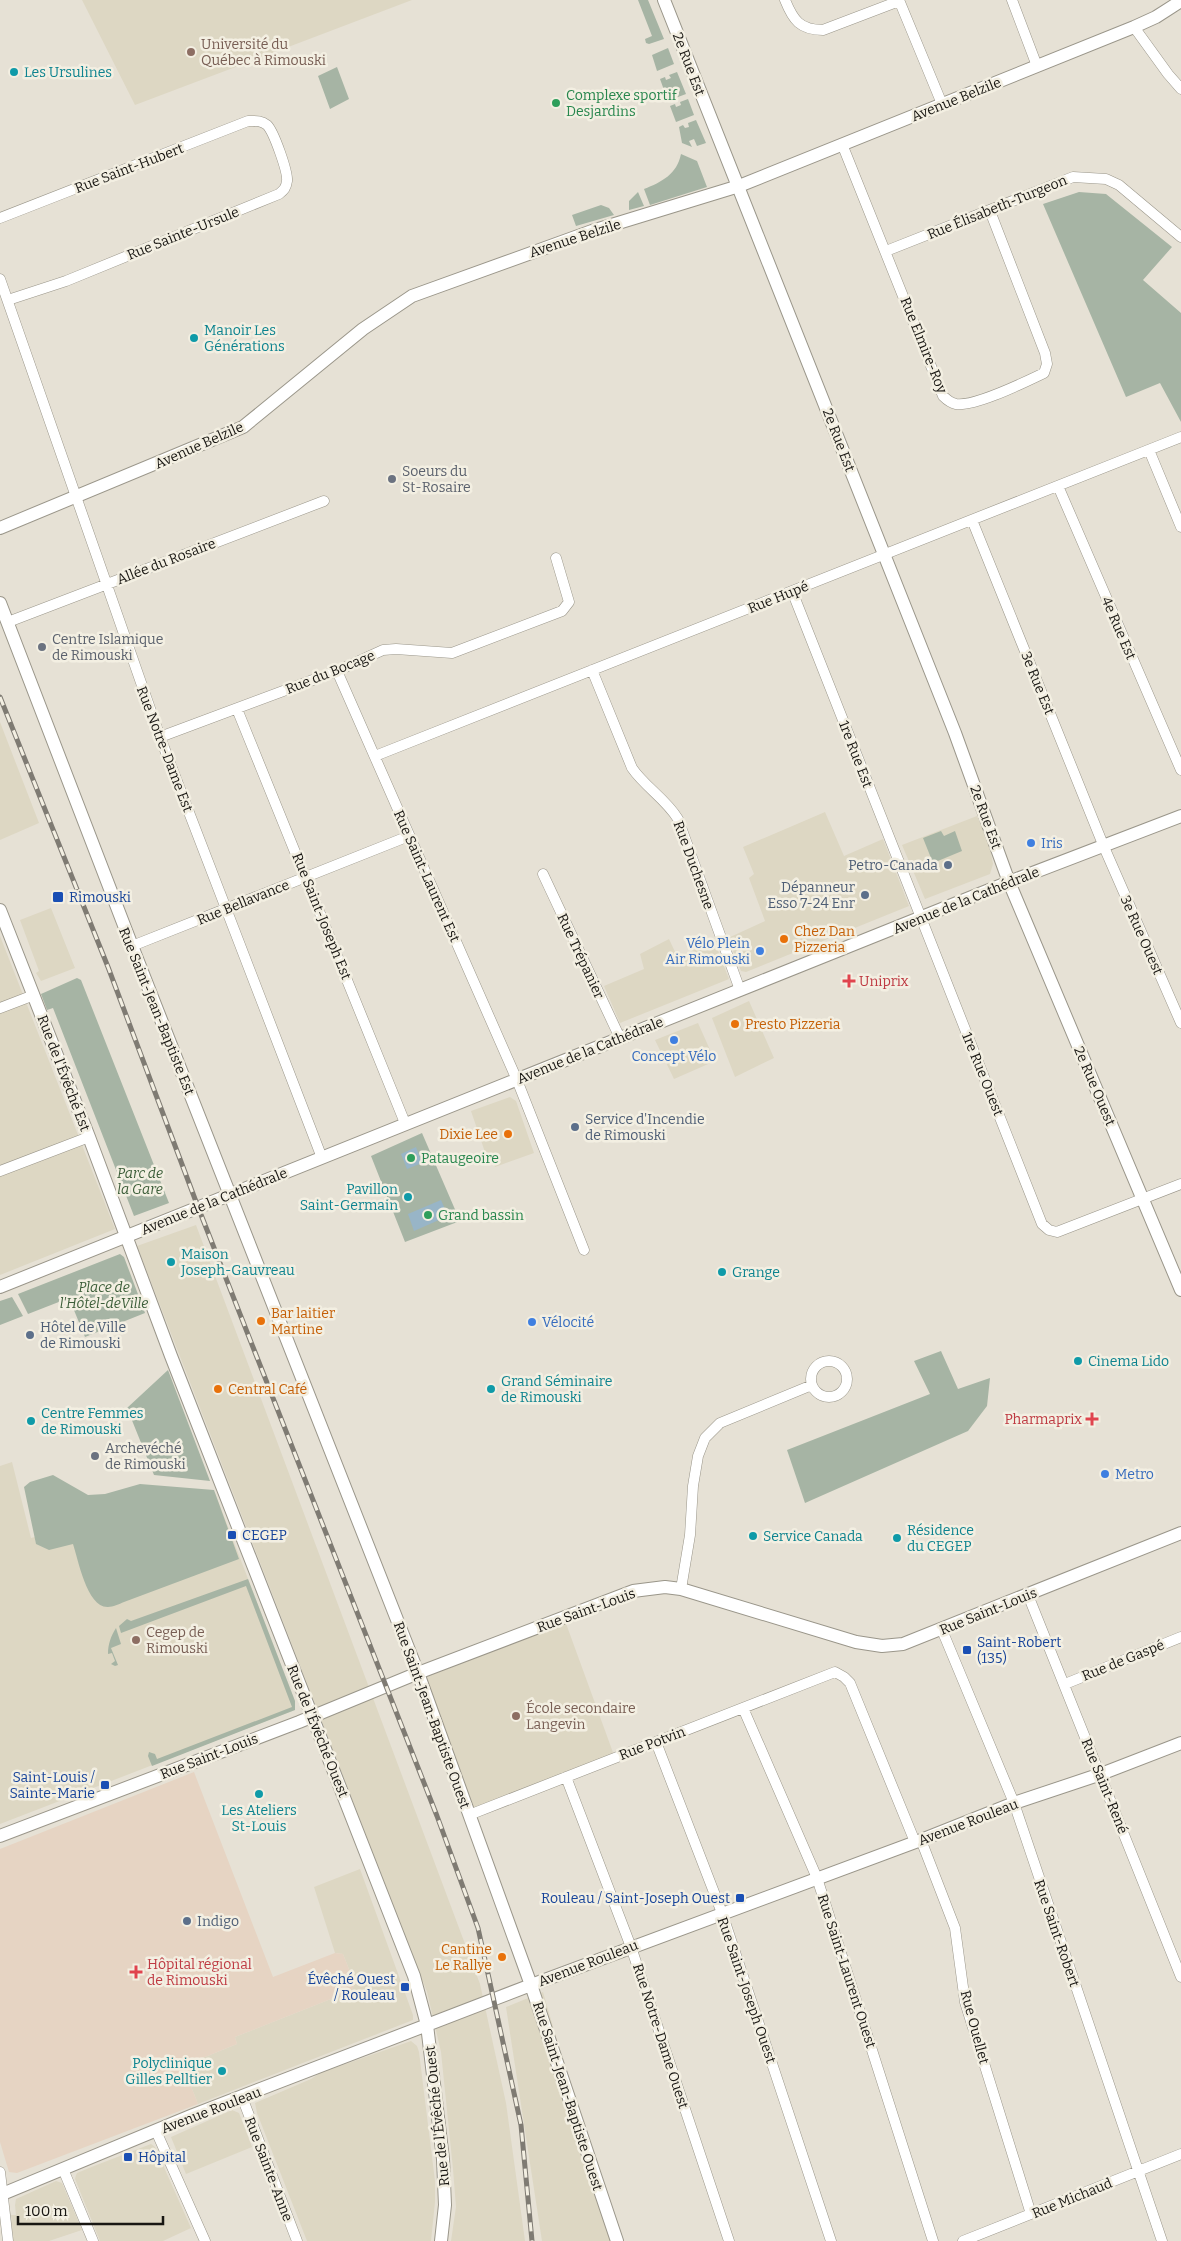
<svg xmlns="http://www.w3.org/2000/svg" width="1181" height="2241" viewBox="0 0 1181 2241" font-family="Bitter,serif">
<rect width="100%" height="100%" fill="#e6e1d5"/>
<!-- built -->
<path fill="#ddd7c3" d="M82,0H412L135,105Z
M0,722L39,823L0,840Z
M825,812L844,856L883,839L909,906L746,972L741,971L728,938L765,921L749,878L754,874L743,847Z
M977,816L989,843L993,864L990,874L925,899L902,845Z
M51,908L75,968L41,981L36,973L39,971L20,920Z
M0,936L115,1229L0,1275Z
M669,939L677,956L715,943L729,979L620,1023L604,986L644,969L640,954Z
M749,1001L774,1058L735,1077L712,1018Z
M698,1023L715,1061L674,1079L655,1040Z
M510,1097L516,1101L534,1153L495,1167L491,1157L487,1158L471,1111Z
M196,1225L480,1984L506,2103L525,2241H451L456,2207L453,2169L441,2052L427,1992L137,1246Z
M12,1462L31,1538L35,1537L36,1544L215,1493L295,1701V1710L0,1824V1466Z
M564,1618L615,1758L469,1815L418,1673Z
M360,1869L413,2015V2020L198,2104L183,2066L237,2044L235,2037L346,1993L353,1988L354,1982L343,1954L335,1953L314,1887Z
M543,1992L615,2241H542L506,2007Z
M411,2041L417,2046L419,2052L435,2181V2202L431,2241H307L257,2113L255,2103L311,2079L320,2073Z
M232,2110L239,2113L252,2147L186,2174L171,2137Z
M151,2144L155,2147L191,2228L163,2241H100L75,2179L76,2175L77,2173L94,2166Z
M56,2181L62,2183L82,2230L49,2241H13L11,2215H16L15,2205L16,2199Z"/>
<!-- medical -->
<path fill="#e6d4c3" d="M194,1772L273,1977L335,1953L343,1954L354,1982L353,1988L346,1993L235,2037L237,2044L183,2066L198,2104L17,2173L9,2172L0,2142V1849Z"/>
<!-- green -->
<path fill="#a6b4a4" d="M638,0H648L664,39L649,44L646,43L645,39L652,36Z
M668,48L674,64L657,71L652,55Z
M337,67L349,99L330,109L318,76Z
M677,72L686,94L678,97L677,94L672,95L673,99L668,101L660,79L665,77L666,80L671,78L669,75Z
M688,99L694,115L676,122L670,106L675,104L676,107L681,105L680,102Z
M696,120L706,143L697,146L694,139L689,141L692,147L682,143L679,127L683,125L685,128L689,127L688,123Z
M681,154L697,161L707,187L650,205L644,189C662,182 677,174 681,154Z
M638,192L644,206L629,210V201Z
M1079,192L1106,194L1172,247L1143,280L1181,313V422L1160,383L1126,397L1043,204Z
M601,205L609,208L614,215L576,226L572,215Z
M941,831L944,836L955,831L962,851L933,863L923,838Z
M77,978L81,980L169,1203L134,1216L53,1008L47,1010L41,994Z
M422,1133L460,1221L405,1242L371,1156Z
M120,1254L124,1257L145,1313L85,1337L69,1298L28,1314L18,1294Z
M12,1297L23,1316L0,1325V1301Z
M941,1351L958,1389L990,1378L987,1406L968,1431L805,1503L787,1450L930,1394L914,1361Z
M168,1370L210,1481L154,1475L127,1408Z
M53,1475L88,1495L105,1494L140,1484L214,1490L239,1559L124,1602C119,1604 113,1607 108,1607C87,1608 78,1559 73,1544L49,1550L36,1544L24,1487L30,1482Z
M248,1579L295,1701V1710L152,1766L148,1756L149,1752L155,1754L157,1759L292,1707L246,1586L121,1633L119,1626L127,1619L131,1621Z
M116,1628L121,1644L111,1648L118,1665L115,1666L111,1664L115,1661L112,1653L108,1654C108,1644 111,1636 116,1628Z"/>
<!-- water -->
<path fill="#98b5c7" d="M416,1147L422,1163L407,1169L401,1154Z
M441,1200L448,1216L414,1231L408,1214Z"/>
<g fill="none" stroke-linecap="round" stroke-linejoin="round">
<defs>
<path id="minor" d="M785,0C793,20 800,30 823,30L899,1
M899,0L942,104
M1012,0L1037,66
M1134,27L1168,74L1181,89
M842,144L943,396C947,400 951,403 956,404C975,407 1025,382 1044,373L1047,364L1045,353L990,211
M0,218L248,121C255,121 261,120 267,125C274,132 288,172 287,181C286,188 284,190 279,194L66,281L8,300
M886,251L1073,177L1106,179L1119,185L1181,237
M0,279L160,737L322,1158
M1149,450L1181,527
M1058,486L1181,770
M972,520L1104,847L1181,1023
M792,591L1042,1224L1049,1230L1057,1232L1181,1184
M8,622L324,501
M592,670L632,768C645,787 666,799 678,819L740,990
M337,671L517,1080L584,1250
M237,709L405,1123
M160,737L337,671L383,650L396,649L452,653L562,611L569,602L556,558
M375,756L1181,437
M543,874L620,1038
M132,946L409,836
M0,1008L34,995
M0,1171L89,1137
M811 1379a18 18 0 1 1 36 0a18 18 0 1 1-36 0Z
M681,1589L690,1535L693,1486L698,1456L705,1438L720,1423L812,1385
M1028,1595L1181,1977
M942,1630L1014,1803L1162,2241
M1065,1684L1181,1637
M743,1708L817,1878L933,2241
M656,1742L722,1913L831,2241
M566,1777L631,1947L729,2241
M469,1815L835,1672L844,1677L850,1683L915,1842
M921,1840L955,1928L965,2002L1031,2214
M242,2097L297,2241
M156,2131L205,2241
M63,2169L93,2241
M0,2172L8,2241
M963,2241L1181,2154"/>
<path id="tertiary" d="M664,0L955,733L1009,882L1181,1290
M0,528L243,427L363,329L412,296L592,231L739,186L1134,27L1156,17L1181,1
M0,603L132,946L418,1673L531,1985L617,2241
M0,910L89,1137L171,1356L414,1976L427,2025L443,2159L445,2205L441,2241
M0,1287L1009,882L1181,816
M0,1836L299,1722L418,1673L633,1591L665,1587L681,1589L856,1642L882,1646L903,1644L1181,1533
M0,2195L193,2115L531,1985L921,1840L1014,1803L1101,1774L1181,1743"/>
</defs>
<!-- minor casing -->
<use href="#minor" stroke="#9a968a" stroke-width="11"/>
<!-- tertiary casing -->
<use href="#tertiary" stroke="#9a968a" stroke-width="14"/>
<!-- minor -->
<use href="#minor" stroke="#fff" stroke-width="10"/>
<!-- tertiary -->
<use href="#tertiary" stroke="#fff" stroke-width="12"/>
<defs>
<path id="rail" d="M0,697L108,967L198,1207L437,1816L478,1928L521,2125L532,2241"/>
</defs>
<!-- rail casing -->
<use href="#rail" stroke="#7f7b73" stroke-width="5"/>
<!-- rail -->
<use href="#rail" stroke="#f3efe2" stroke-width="3" stroke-dasharray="9" stroke-linecap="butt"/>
</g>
<!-- markers -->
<g fill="#8d6e63" stroke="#f3efe2" stroke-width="2">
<circle cx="191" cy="52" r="5"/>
<circle cx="136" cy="1640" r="5"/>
<circle cx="516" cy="1716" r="5"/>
</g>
<g fill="#0f9aa8" stroke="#f3efe2" stroke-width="2">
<circle cx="14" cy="72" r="5"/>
<circle cx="194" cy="338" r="5"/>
<circle cx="408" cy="1197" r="5"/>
<circle cx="171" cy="1262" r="5"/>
<circle cx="722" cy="1272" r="5"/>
<circle cx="1078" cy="1361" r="5"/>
<circle cx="491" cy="1389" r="5"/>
<circle cx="31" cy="1421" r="5"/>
<circle cx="753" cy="1536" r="5"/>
<circle cx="897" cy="1538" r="5"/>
<circle cx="259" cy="1794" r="5"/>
<circle cx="222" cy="2071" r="5"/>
</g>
<g fill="#2e9e5b" stroke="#f3efe2" stroke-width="2">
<circle cx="556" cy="103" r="5"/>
<circle cx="411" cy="1158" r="5"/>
<circle cx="428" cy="1215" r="5"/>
</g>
<g fill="#6b7280" stroke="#f3efe2" stroke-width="2">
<circle cx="392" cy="479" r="5"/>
<circle cx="42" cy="647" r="5"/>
<circle cx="95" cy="1456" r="5"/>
</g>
<g fill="#3f7fe0" stroke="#f3efe2" stroke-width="2">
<circle cx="1031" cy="843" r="5"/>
<circle cx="760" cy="951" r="5"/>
<circle cx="674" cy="1040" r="5"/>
<circle cx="532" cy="1322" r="5"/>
<circle cx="1105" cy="1474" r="5"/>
</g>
<g fill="#5c6f8a" stroke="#f3efe2" stroke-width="2">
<circle cx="948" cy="865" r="5"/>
<circle cx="865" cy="895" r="5"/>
<circle cx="575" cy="1127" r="5"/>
<circle cx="30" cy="1335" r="5"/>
<circle cx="187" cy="1921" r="5"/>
</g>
<g fill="#1a4fb4" stroke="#f3efe2" stroke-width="2">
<rect x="52" y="891" width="12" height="12" rx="2.5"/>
<rect x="227" y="1530" width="10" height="10" rx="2.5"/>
<rect x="962" y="1645" width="10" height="10" rx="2.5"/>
<rect x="100" y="1780" width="10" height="10" rx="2.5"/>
<rect x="735" y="1893" width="10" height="10" rx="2.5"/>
<rect x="400" y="1982" width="10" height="10" rx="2.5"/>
<rect x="123" y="2152" width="10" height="10" rx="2.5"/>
</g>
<g fill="#e8710a" stroke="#f3efe2" stroke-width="2">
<circle cx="784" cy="939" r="5"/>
<circle cx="735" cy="1024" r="5"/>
<circle cx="508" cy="1134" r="5"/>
<circle cx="261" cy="1321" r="5"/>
<circle cx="218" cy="1389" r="5"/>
<circle cx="502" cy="1957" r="5"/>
</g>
<g fill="#e0444e" stroke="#f3efe2" stroke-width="2">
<path d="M846.5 973.5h5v5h5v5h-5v5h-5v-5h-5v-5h5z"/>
<path d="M1089.5 1411.5h5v5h5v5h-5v5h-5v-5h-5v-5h5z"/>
<path d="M133.5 1964.5h5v5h5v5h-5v5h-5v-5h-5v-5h5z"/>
</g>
<g text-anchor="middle" stroke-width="5" stroke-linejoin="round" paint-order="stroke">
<!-- education labels -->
<g font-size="14" fill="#785e54" stroke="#f3efe2" text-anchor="start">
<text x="201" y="49">Université du<tspan x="201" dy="16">Québec à Rimouski</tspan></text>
<text x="146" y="1637">Cegep de<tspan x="146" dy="16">Rimouski</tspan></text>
<text x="526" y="1713">École secondaire<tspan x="526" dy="16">Langevin</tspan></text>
</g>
<!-- street labels -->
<g font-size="14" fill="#181612" stroke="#f3efe2">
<text transform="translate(689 64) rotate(69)" y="5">2e Rue Est</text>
<text transform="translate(956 99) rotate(-22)" y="5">Avenue Belzile</text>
<text transform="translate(129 168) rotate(-21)" y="5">Rue Saint-Hubert</text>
<text transform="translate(997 207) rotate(-22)" y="5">Rue Élisabeth-Turgeon</text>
<text transform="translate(183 233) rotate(-22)" y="5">Rue Sainte-Ursule</text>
<text transform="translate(575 238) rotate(-18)" y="5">Avenue Belzile</text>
<text transform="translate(924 345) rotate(68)" y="5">Rue Elmire-Roy</text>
<text transform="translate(839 440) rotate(69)" y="5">2e Rue Est</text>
<text transform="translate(199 445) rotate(-24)" y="5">Avenue Belzile</text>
<text transform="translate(166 561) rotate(-21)" y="5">Allée du Rosaire</text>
<text transform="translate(778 597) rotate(-22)" y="5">Rue Hupé</text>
<text transform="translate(1119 628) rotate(67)" y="5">4e Rue Est</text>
<text transform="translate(330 672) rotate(-22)" y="5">Rue du Bocage</text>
<text transform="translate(1038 683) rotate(68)" y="5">3e Rue Est</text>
<text transform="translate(165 749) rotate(69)" y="5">Rue Notre-Dame Est</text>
<text transform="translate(856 754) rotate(69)" y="5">1re Rue Est</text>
<text transform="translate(986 817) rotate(70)" y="5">2e Rue Est</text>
<text transform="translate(694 865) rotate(70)" y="5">Rue Duchesne</text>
<text transform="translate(427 876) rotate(66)" y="5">Rue Saint-Laurent Est</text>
<text transform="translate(966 900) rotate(-22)" y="5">Avenue de la Cathédrale</text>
<text transform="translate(243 902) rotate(-22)" y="5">Rue Bellavance</text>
<text transform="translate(322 916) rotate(68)" y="5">Rue Saint-Joseph Est</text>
<text transform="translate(1142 935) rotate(66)" y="5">3e Rue Ouest</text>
<text transform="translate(581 956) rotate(65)" y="5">Rue Trépanier</text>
<text transform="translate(157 1011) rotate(68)" y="5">Rue Saint-Jean-Baptiste Est</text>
<text transform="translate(590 1050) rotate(-22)" y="5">Avenue de la Cathédrale</text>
<text transform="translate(64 1073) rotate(69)" y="5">Rue de l'Évêché Est</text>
<text transform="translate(983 1074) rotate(68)" y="5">1re Rue Ouest</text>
<text transform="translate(1095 1086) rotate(67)" y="5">2e Rue Ouest</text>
<text transform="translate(214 1201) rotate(-22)" y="5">Avenue de la Cathédrale</text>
<text transform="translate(586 1610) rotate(-20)" y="5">Rue Saint-Louis</text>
<text transform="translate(988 1611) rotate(-22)" y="5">Rue Saint-Louis</text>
<text transform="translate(1123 1660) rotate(-22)" y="5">Rue de Gaspé</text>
<text transform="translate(432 1715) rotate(70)" y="5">Rue Saint-Jean-Baptiste Ouest</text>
<text transform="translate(318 1731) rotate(68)" y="5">Rue de l'Évêché Ouest</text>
<text transform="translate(652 1743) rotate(-21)" y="5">Rue Potvin</text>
<text transform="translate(209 1756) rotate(-21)" y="5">Rue Saint-Louis</text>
<text transform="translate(1105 1786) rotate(68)" y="5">Rue Saint-René</text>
<text transform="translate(968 1822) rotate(-21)" y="5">Avenue Rouleau</text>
<text transform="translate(1057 1933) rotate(71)" y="5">Rue Saint-Robert</text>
<text transform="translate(588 1963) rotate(-21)" y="5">Avenue Rouleau</text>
<text transform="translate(847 1971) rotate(72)" y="5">Rue Saint-Laurent Ouest</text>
<text transform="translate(747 1990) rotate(71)" y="5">Rue Saint-Joseph Ouest</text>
<text transform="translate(975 2027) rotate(75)" y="5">Rue Ouellet</text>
<text transform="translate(661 2036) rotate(72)" y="5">Rue Notre-Dame Ouest</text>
<text transform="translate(568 2096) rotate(72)" y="5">Rue Saint-Jean-Baptiste Ouest</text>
<text transform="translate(211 2110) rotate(-21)" y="5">Avenue Rouleau</text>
<text transform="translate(437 2116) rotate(-96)" y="5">Rue de l'Évêché Ouest</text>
<text transform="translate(269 2169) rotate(69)" y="5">Rue Sainte-Anne</text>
<text transform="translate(1072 2198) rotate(-22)" y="5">Rue Michaud</text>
</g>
<!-- culture labels -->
<g font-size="14" fill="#0d838f" stroke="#f3efe2" text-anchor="start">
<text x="24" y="77">Les Ursulines</text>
<text x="204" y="335">Manoir Les<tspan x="204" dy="16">Générations</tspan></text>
<text x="398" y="1194" text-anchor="end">Pavillon<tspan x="398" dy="16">Saint-Germain</tspan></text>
<text x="181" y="1259">Maison<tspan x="181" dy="16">Joseph-Gauvreau</tspan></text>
<text x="732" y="1277">Grange</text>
<text x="1088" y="1366">Cinema Lido</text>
<text x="501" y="1386">Grand Séminaire<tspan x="501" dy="16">de Rimouski</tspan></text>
<text x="41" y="1418">Centre Femmes<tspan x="41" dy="16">de Rimouski</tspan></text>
<text x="907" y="1535">Résidence<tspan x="907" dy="16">du CEGEP</tspan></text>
<text x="763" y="1541">Service Canada</text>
<text x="259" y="1815" text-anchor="middle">Les Ateliers<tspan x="259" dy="16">St-Louis</tspan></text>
<text x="212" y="2068" text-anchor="end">Polyclinique<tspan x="212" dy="16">Gilles Pelltier</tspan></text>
</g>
<!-- leisure labels -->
<g font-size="14" fill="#27864d" stroke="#f3efe2" text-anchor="start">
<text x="566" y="100">Complexe sportif<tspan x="566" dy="16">Desjardins</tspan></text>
<text x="421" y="1163">Pataugeoire</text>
<text x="438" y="1220">Grand bassin</text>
</g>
<!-- worship labels -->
<g font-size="14" fill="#5b616d" stroke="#f3efe2" text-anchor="start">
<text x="402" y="476">Soeurs du<tspan x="402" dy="16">St-Rosaire</tspan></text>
<text x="52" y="644">Centre Islamique<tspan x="52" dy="16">de Rimouski</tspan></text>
<text x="105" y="1453">Archevéché<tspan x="105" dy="16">de Rimouski</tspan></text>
</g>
<!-- shop labels -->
<g font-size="14" fill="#366cbe" stroke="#f3efe2" text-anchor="start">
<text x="1041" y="848">Iris</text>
<text x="750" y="948" text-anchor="end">Vélo Plein<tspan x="750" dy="16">Air Rimouski</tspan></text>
<text x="674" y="1061" text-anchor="middle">Concept Vélo</text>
<text x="542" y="1327">Vélocité</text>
<text x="1115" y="1479">Metro</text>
</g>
<!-- service labels -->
<g font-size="14" fill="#4e5e75" stroke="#f3efe2" text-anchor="start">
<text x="938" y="870" text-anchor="end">Petro-Canada</text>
<text x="855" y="892" text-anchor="end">Dépanneur<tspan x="855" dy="16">Esso 7-24 Enr</tspan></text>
<text x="585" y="1124">Service d'Incendie<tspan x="585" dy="16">de Rimouski</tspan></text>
<text x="40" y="1332">Hôtel de Ville<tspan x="40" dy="16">de Rimouski</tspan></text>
<text x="197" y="1926">Indigo</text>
</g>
<!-- transit labels -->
<g font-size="14" fill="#164399" stroke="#f3efe2" text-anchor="start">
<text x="69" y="902">Rimouski</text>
<text x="242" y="1540">CEGEP</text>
<text x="977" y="1647">Saint-Robert<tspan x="977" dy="16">(135)</tspan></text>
<text x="95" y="1782" text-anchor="end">Saint-Louis /<tspan x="95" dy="16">Sainte-Marie</tspan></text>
<text x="730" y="1903" text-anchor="end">Rouleau / Saint-Joseph Ouest</text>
<text x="395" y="1984" text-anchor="end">Évêché Ouest<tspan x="395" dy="16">/ Rouleau</tspan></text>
<text x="138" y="2162">Hôpital</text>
</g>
<!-- food labels -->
<g font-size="14" fill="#c56008" stroke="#f3efe2" text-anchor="start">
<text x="794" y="936">Chez Dan<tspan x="794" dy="16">Pizzeria</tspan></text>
<text x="745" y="1029">Presto Pizzeria</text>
<text x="498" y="1139" text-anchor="end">Dixie Lee</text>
<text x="271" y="1318">Bar laitier<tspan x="271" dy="16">Martine</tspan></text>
<text x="228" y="1394">Central Café</text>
<text x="492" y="1954" text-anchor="end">Cantine<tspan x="492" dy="16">Le Rallye</tspan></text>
</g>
<!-- health labels -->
<g font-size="14" fill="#be3a42" stroke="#f3efe2" text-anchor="start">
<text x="859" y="986">Uniprix</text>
<text x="1082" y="1424" text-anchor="end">Pharmaprix</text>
<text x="147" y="1969">Hôpital régional<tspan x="147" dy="16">de Rimouski</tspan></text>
</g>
<!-- park labels -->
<g font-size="14" font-style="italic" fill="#3b5d38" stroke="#f3efe2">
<text x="140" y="1178">Parc de<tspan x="140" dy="16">la Gare</tspan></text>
<text x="104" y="1292">Place de<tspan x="104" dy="16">l'Hôtel-deVille</tspan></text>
</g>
</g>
<!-- scale -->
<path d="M18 2216v8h145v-8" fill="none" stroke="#181612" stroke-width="2.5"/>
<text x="25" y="2216" font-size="15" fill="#181612" stroke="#f3efe2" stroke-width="4" paint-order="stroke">100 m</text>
</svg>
